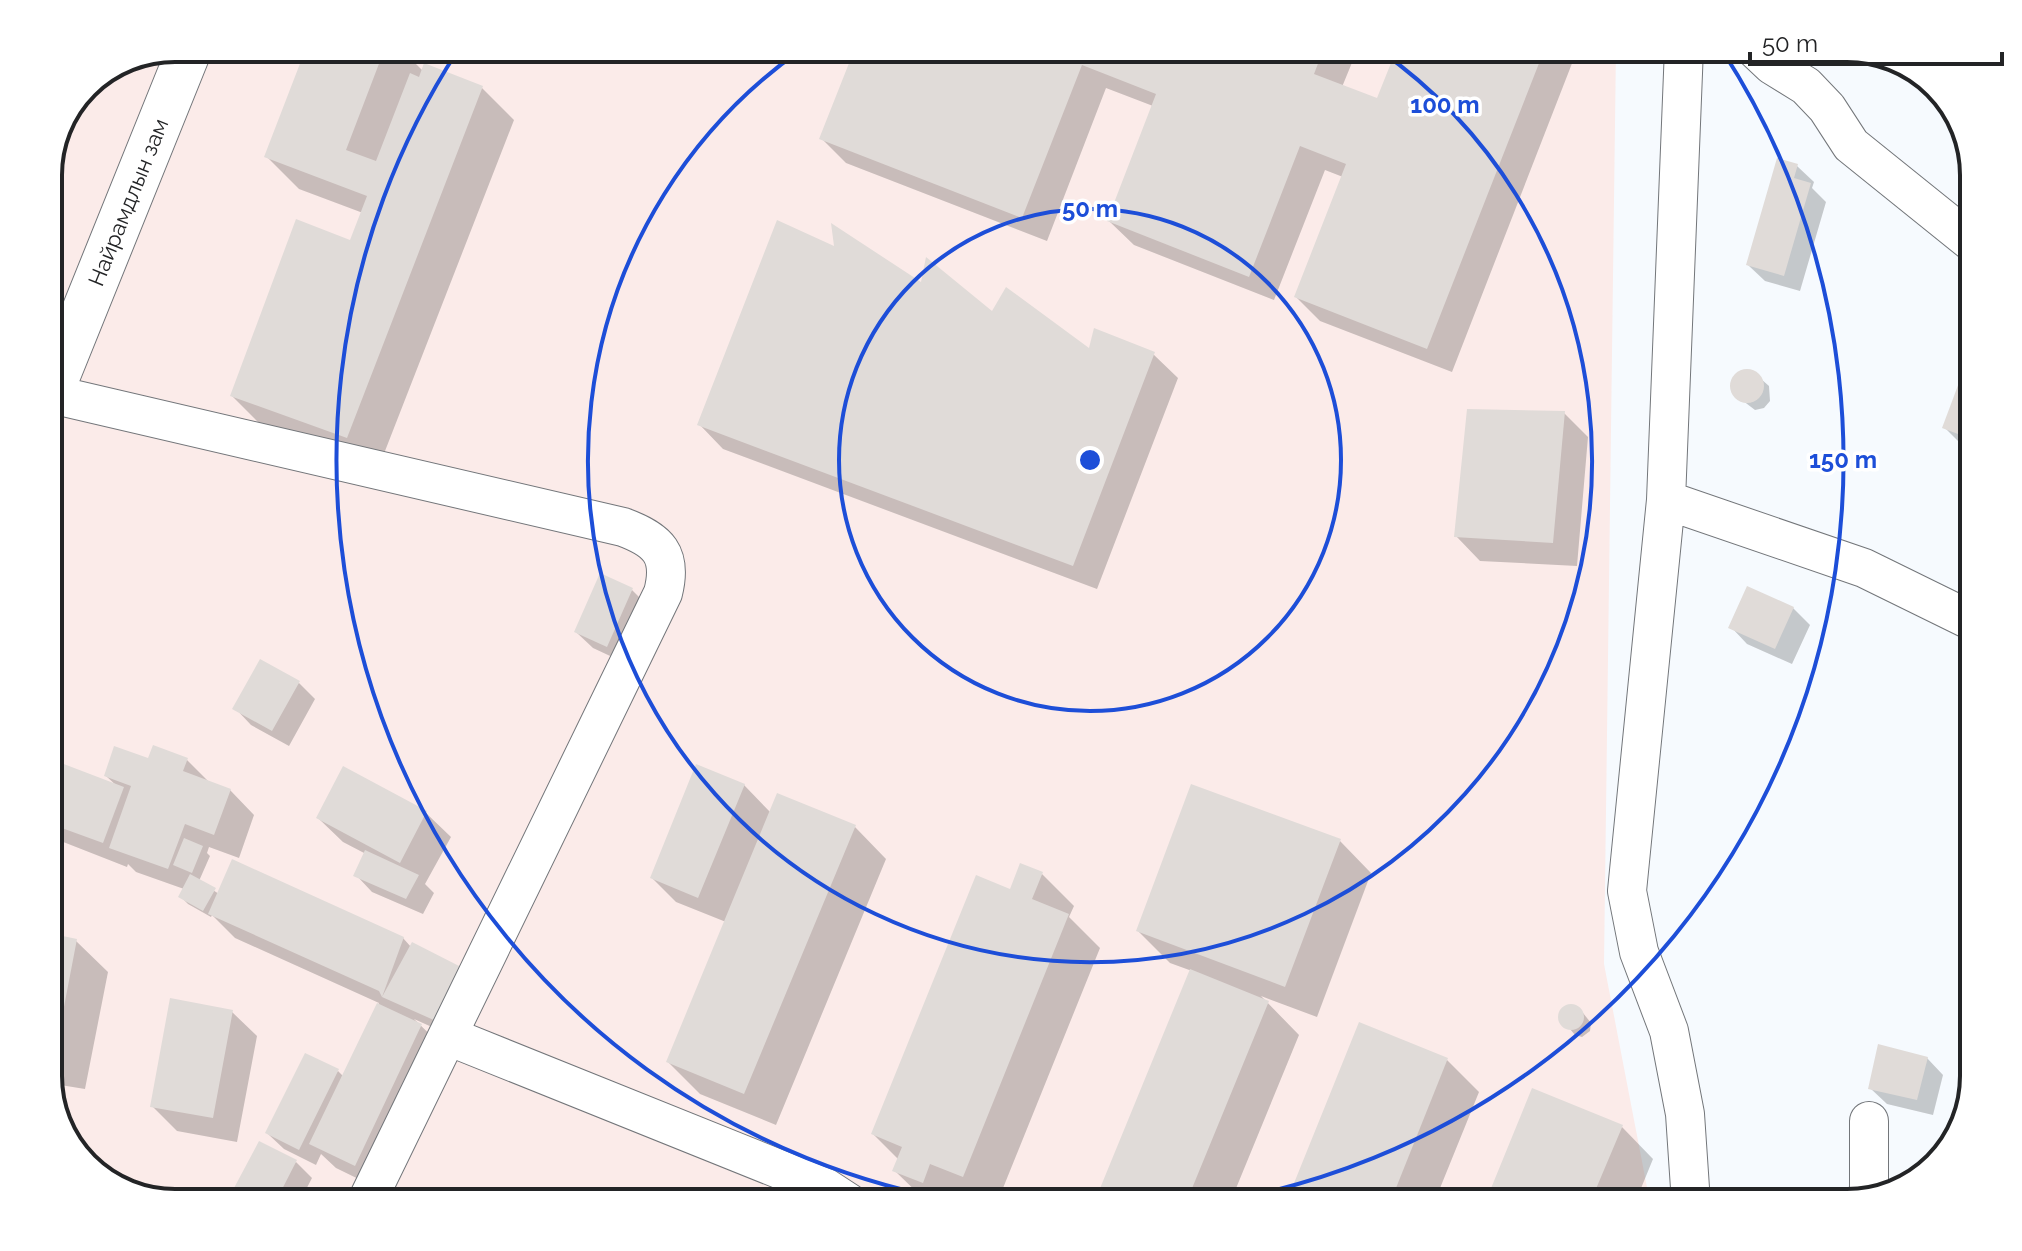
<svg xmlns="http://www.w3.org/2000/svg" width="2022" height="1251" viewBox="0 0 2022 1251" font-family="Raleway,sans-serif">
<rect width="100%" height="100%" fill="#f6fafe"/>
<!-- industrial -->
<path fill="#fbebe9" d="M175,48H1616L1604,964L1650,1203H175L111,1186L65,1140L48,1084V167L85,85Z"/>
<!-- shadow -->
<path fill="#0003" d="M308,48H400L423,71L482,88L514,120L378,469L264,428L232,396L352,242L363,213L299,189L267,157Z
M677,48H725L719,64Z
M857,48H1358L1342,87L1379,101L1399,48H1578L1452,372L1320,321L1296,297L1343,177L1325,170L1274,300L1134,245L1109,221L1153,106L1106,88L1047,241L846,163L822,139Z
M1797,166L1814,182L1812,188L1826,202L1800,291L1765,281L1748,265Z
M836,249L1091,351L1153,354L1178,378L1097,589L723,449L699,424Z
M1974,360V449L1961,444L1944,427Z
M1752,371L1769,386L1770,401L1764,408L1755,410L1734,394L1732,384L1737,374Z
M1564,413L1588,437L1577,566L1480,561L1456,536Z
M632,590L648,606L623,662L593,648L576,632Z
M1793,608L1810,625L1792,664L1747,644L1731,627Z
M299,683L315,699L289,746L251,725L235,708Z
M48,760L118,787L106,776L150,761L187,760L210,783L230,790L254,815L239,858L209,847L207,853L210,856L199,881L219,894L403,938L411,947L452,1036L414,1019L446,1050L379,1189L336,1168L321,1154L316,1165L284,1149L267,1133L338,1071L344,1077L379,1003L235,938L212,915L211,917L188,904L180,896L184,889L136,872L128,864L127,867L48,836Z
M744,785L771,813L855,827L886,859L776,1125L700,1094L668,1062L726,922L676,902L652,878Z
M426,813L451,837L425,884L434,893L423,914L372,892L356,875L366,854L343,842L318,818Z
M1340,841L1371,873L1317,1017L1261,996L1299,1035L1230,1203H1096L1192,971L1170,963L1138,931Z
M1042,874L1074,906L1069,917L1100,948L997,1203H983L962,1195L959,1203H928L895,1171L899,1160L873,1134L1011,892Z
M48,935L76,941L108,972L85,1089L48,1083Z
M1568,1006L1579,1008L1591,1023L1590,1031L1582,1037L1575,1035L1560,1017L1562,1010Z
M232,1012L257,1036L237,1142L177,1131L152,1106Z
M1927,1058L1943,1075L1933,1115L1887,1104L1870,1088Z
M1447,1060L1479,1092L1434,1203H1288Z
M1622,1127L1653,1159L1635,1203H1487Z
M296,1162L312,1178L299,1203H229Z"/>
<!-- building -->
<path fill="#e0dbd8" d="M306,48H385L346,150L376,161L410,73L419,77L424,63L483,86L347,438L230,396L296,219L350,240L367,196L264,157Z
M855,48H1324L1314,74L1377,98L1397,48H1545L1427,349L1294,297L1346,164L1300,146L1249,277L1107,221L1156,94L1082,65L1022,218L819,139Z
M1777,158L1798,164L1794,178L1811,183L1784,276L1746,265Z
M777,220L834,246L831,223L921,282L926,257L992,311L1006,287L1089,348L1094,328L1155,352L1073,566L697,425Z
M1969,356L1974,358V440L1942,428Z
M1730 386a17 17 0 1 1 34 0a17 17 0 1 1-34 0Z
M1467,409L1565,411L1553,543L1454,537Z
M600,573L633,588L607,647L574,632Z
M1747,586L1794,607L1775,649L1728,628Z
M260,659L300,681L272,731L232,709Z
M153,745L188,758L183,771L231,789L214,835L185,824L168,869L109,848L131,786L104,776L114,746L148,758Z
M48,758L124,787L103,843L48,823Z
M696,764L745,784L698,898L650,878Z
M343,766L427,811L400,863L316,818Z
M1191,784L1341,839L1285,987L1136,931Z
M777,793L856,825L744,1094L666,1062Z
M184,838L203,846L192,873L173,865Z
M365,850L419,875L406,899L353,876Z
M232,859L404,937L382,997L412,942L463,968L436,1021L382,997L379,991L208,914Z
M1020,863L1043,872L1032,899L1069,914L963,1177L930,1164L923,1183L892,1171L902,1147L871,1134L976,875L1010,889Z
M190,874L216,888L203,911L178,897Z
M48,933L77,939L54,1059L48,1058Z
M1190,969L1269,1001L1186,1203H1094Z
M170,998L233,1010L213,1118L150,1107Z
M377,1003L422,1024L355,1166L309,1144Z
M1558 1017a13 13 0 1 1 26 0a13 13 0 1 1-26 0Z
M1359,1022L1448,1058L1390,1203H1286Z
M1878,1044L1928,1057L1917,1100L1868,1089Z
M305,1053L339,1069L299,1150L265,1133Z
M1532,1088L1623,1125L1590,1203H1485Z
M259,1141L297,1160L275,1203H226Z"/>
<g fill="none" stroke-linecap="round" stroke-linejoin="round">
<defs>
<path id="minor" d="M1684,48L1666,500L1627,891L1639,952L1669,1031L1685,1114L1691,1203
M1754,48L1772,65L1806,86L1827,108L1851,145L1974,244
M51,394L623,527C658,540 673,554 663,593L366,1203
M1666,500L1864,568L1974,622
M448,1036L826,1188L849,1203
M1869,1121V1197"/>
<path id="major" d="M48,400L190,48"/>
</defs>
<!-- minor casing -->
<use href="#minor" stroke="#73767a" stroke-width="40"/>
<!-- major casing -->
<use href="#major" stroke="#73767a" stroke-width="46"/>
<!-- minor -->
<use href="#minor" stroke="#fff" stroke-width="38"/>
<!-- major -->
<use href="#major" stroke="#fff" stroke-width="44"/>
</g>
<!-- distance rings -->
<g fill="none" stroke="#1d4ed8" stroke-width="4">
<circle cx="1090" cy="460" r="251"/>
<path d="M1378 49A502 502 0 1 1 802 49"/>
<path d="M966 1203A753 753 0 0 1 458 50M1722 50A753 753 0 0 1 1214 1203"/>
</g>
<g text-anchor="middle" stroke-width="7" stroke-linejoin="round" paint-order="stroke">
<!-- street labels -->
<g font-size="22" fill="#232426" stroke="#fff">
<text transform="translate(128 202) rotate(-68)" y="8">Найрамдлын зам</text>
</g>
</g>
<!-- crop -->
<path d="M0 0H2022V1251H0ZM175 62H1847A113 113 0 0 1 1960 175V1076A113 113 0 0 1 1847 1189H175A113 113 0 0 1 62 1076V175A113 113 0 0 1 175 62Z" fill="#fff" fill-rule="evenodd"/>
<path fill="none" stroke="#232426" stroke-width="4" d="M175 62H1847A113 113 0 0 1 1960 175V1076A113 113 0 0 1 1847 1189H175A113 113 0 0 1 62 1076V175A113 113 0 0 1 175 62Z"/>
<circle cx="1090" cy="460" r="12" fill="#1d4ed8" stroke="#fff" stroke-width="4"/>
<g font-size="24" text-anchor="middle" font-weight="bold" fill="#1d4ed8" stroke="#fff" stroke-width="7" stroke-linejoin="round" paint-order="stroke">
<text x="1445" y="113">100 m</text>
<text x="1090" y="217">50 m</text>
<text x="1843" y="468">150 m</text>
</g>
<!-- scale -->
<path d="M1750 52v12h252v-12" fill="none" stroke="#232426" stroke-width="4"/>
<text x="1762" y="52" font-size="24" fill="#232426" stroke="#ffffff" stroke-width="6" paint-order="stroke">50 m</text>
</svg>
